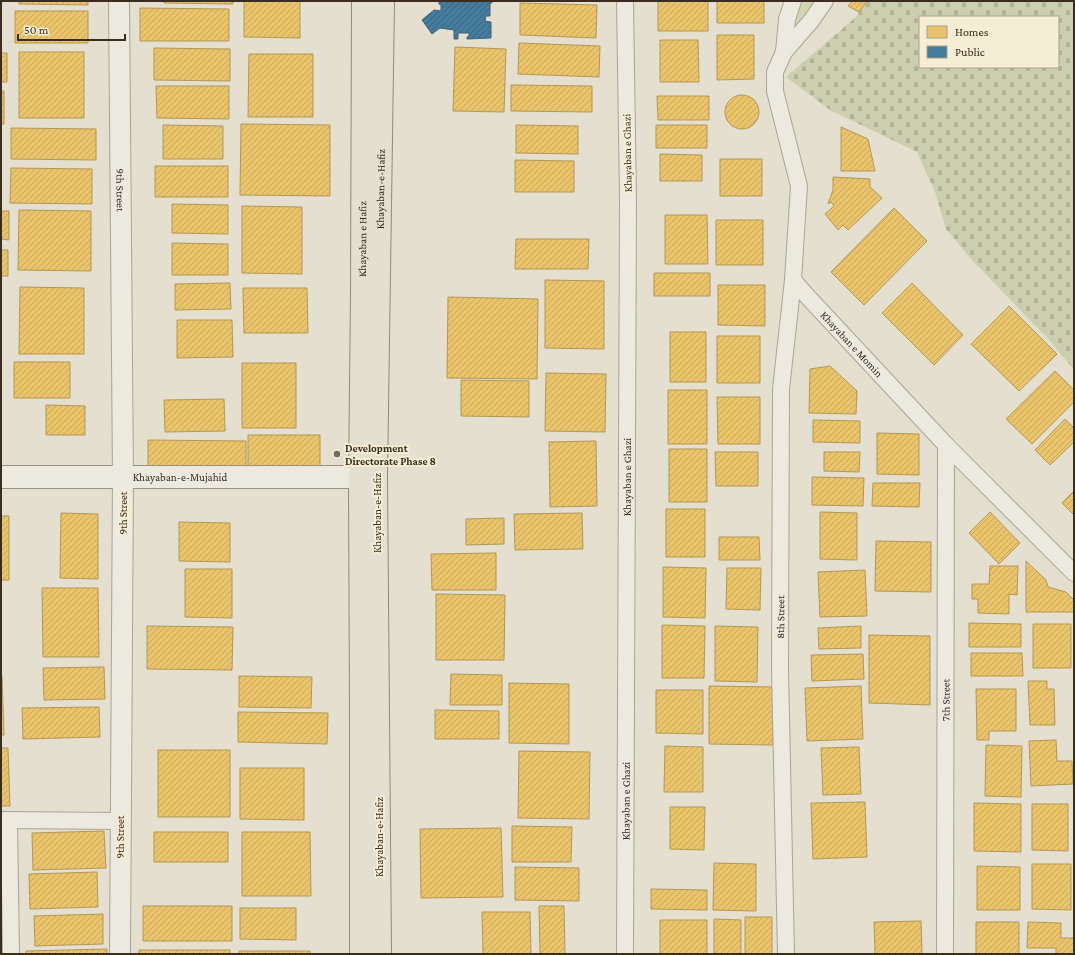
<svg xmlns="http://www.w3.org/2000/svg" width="1075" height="955" viewBox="0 0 1075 955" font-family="'Crimson Pro',serif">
<defs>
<pattern id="cemetery-stones" width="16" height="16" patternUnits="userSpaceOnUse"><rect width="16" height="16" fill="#ccceb0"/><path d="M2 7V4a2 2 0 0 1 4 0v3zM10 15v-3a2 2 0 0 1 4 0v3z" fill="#b0b197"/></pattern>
<pattern id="homes-hatch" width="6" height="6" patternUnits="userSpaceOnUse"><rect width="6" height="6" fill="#e9c46a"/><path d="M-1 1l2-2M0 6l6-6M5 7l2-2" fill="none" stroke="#c9a95b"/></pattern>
<pattern id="public-hatch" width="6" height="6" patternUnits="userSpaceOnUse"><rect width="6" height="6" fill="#457b9d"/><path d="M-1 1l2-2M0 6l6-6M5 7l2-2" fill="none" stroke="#3b657f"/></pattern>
</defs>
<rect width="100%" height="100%" fill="#e4dfce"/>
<!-- green -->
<path fill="#d1d5b0" d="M800,1H815L793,29Z"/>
<!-- cemetery -->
<path fill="url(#cemetery-stones)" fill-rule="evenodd" d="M867,1H1074V372V370L1051,342L972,260L946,229L935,192L917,152L830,110L786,77L856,17ZM920,17H1058V67H920Z"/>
<!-- homes -->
<path fill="url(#homes-hatch)" stroke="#b49754" d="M19,1H88V5L19,4Z
M164,1H233V4L164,3Z
M244,1H300V38L244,37Z
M658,1H708V31H658Z
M717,1H764V23H717Z
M852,1H867L859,12L848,6Z
M520,3L597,5L596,38L520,35Z
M140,8L229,9V41H140Z
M15,11H88V43H15Z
M717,35H754V79L717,80Z
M660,40H698L699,82H660Z
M519,43L600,46L599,77L518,74Z
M455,47L506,49L504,112L453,111Z
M154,48L230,49V81L154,80Z
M19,52H84V118H19Z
M1,53H7V82H1Z
M249,54H313V117H248Z
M511,85L592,86V112L511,111Z
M156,86H229V119L157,118Z
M1,91H4V124H1Z
M725 112a17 17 0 1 1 34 0a17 17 0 1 1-34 0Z
M657,96H709V120H658Z
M241,124L330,125V196L240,195Z
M163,125L223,126V159H163Z
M516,125L578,126V154L516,153Z
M656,125H707V148H656Z
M841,127L868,139L875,171H841Z
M11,128L96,129V160L11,159Z
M660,154L702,155V181H660Z
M720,159H762V196H720Z
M515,160L574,161V192H515Z
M155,166H228V197H155Z
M11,168L92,169V204L10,203Z
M833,177L870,179V187L882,198L848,230L843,225L838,230L825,214L834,206L831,202L828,204L833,190Z
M172,204L228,205V234L172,233Z
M242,206L302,207V274L242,273Z
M894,208L927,241L864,305L831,272Z
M19,210L91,211V271L18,270Z
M1,211H9V240L1,239Z
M665,215H707L708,264H665Z
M716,220H763V265H716Z
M516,239H589L588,269H515Z
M172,243L228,244V275H172Z
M1,250H8V276H1Z
M654,273H710V296H654Z
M545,280L604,281V349L545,348Z
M230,283L231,309L175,310V284Z
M912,283L963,335L934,365L882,313Z
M718,285H765V326L718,325Z
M20,287L84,288V354H19Z
M243,288H307L308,333H244Z
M448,297L538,299L537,379L447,378Z
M1009,306L1057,354L1019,391L971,344Z
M177,320H232L233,357L177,358Z
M670,332H706V382H670Z
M717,336H760V383H717Z
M14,362H70V398H14Z
M242,363H296V428H242Z
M830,366L857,391L856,414L809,413L810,369Z
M1055,371L1074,390V402L1032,444L1006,419Z
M546,373L606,374L605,432L545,431Z
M461,380L529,381V417L461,416Z
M668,390H707V444H668Z
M717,397H760V444H718Z
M224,399L225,431L165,432L164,400Z
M46,405L85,406V435H46Z
M1065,419L1074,428V442L1050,465L1035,450Z
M813,420L860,421V443L813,442Z
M877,433L919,434V475L877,474Z
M248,435H320V468H248Z
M148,440L246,441V469L148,468Z
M596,441L597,506L550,507L549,442Z
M669,449H707V502H669Z
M715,452H758V486H716Z
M824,452H860L859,472L824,471Z
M812,477L864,478L863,506L812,505Z
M873,483H920L919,507L872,506Z
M1074,491V515L1062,503Z
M666,509H705V557H666Z
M820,512L857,513V560L820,559Z
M990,512L1020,543L999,564L969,533Z
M61,513L98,514V579L60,578Z
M582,513L583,549L515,550L514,514Z
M1,516H9V580H1Z
M504,518V544L466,545V519Z
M179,522L230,523V562L179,561Z
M719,537H759L760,560H719Z
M876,541L931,542V592L875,591Z
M496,553V590H432L431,554Z
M1026,561L1046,580L1048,587L1066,592L1074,600V612H1026Z
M990,566H1018L1017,595L1009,594V614L978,613V599H972V584H989Z
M663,567L706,568L705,618L663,617Z
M727,568H761L760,610L726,609Z
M185,569H232V618L185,617Z
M865,570L867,616L820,617L818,572Z
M42,588H98L99,657H43Z
M436,594L505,595L504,660H436Z
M969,623L1021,624V647H969Z
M1033,624H1071V668H1033Z
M662,625L705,626L704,678H662Z
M147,626L233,627L232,670L147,669Z
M715,626L758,627L757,682L715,681Z
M861,626V648L819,649L818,628Z
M869,635L930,636V705L869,703Z
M971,653H1022L1023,676H971Z
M863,654L864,679L812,681L811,655Z
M104,667L105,699L44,700L43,668Z
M451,674L502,675V705H450Z
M1,676H2L4,735H1Z
M239,676L312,677L311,708L239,707Z
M1028,681H1047V689H1054L1055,725H1030Z
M509,683L569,684V744L509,743Z
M709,686L774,687L773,745L709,744Z
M861,686L863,739L807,741L805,688Z
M976,689H1016V731H989V740H977Z
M656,690H703V734L656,733Z
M99,707L100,737L23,739L22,708Z
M435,710L499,711V739H435Z
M238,712L328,713L327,744L238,742Z
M1056,740L1057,761H1072L1073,784L1031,786L1029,741Z
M986,745L1022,746L1021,797L985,796Z
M665,746L703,747V792H664Z
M859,747L861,794L823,795L821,748Z
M1,748H8L10,806H1Z
M158,750H230V817H158Z
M519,751L590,752L589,819L518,818Z
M240,768H304V820L240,819Z
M865,802L867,857L813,859L811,803Z
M974,803L1021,804V852L974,851Z
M1032,804H1068V851L1032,850Z
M670,807H705L704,850L670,849Z
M512,826L572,827L571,862H512Z
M501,828L503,897L421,898L420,829Z
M104,831L106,868L33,870L32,833Z
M154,832H228V862H154Z
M242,832H310L311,896H242Z
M714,863L756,864V911L713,910Z
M1032,864H1071V910L1032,909Z
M977,866L1020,867V910H977Z
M515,867L579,868V901L515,900Z
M97,872L98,907L30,909L29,874Z
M651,889L707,890V910L651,909Z
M143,906H232V941H143Z
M539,906H564L565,954H540Z
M240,908H296V940L240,939Z
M482,912H530L531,954H483Z
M103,914V944L35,946L34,916Z
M745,917H772V954H745Z
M714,919L741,920V954H714Z
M660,920H707V954H660Z
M921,921L922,954H875L874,922Z
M976,922H1019V954H976Z
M1028,922L1061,923V938H1074V954H1056V948H1027Z
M107,949V954H26V951Z
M139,950H230V954H139Z
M239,951H310V954H239Z"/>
<!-- public -->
<path fill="url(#public-hatch)" stroke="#416477" d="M439,1H492V3H490V16H486L485,21L491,22V38L467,39V37L469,36V33H458V39H454V30L440,28L432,34L422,20L434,10L441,11V5L439,4Z"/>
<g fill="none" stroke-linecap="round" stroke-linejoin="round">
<defs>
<g id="minor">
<path d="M784,52L787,19L793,1"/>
<path id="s1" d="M793,280L807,296L946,445L1074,573"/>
<path d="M1,820L121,821"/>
<path d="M9,820L11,954"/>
<path id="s2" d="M625,954L628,199L625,1"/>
<path id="s3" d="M786,954L780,668L781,389L793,280L799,186L775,91V72L784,52L811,21L825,1"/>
<path id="s4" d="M945,954L946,445"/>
</g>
<g id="tertiary">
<path id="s5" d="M119,1L123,477L120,954"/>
</g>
<g id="secondary">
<path id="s6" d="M1,477H376"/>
</g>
<g id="primary">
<path id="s7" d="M361,954V718L360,477L362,295L363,1"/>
<path id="s8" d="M380,954L376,477L383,1"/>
</g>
</defs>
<!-- minor casing -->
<use href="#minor" stroke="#a9a497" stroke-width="18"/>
<!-- tertiary casing -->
<use href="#tertiary" stroke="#a9a497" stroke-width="22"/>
<!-- secondary casing -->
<use href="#secondary" stroke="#999386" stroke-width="24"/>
<!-- primary casing -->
<use href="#primary" stroke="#8f897e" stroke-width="24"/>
<!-- minor -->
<use href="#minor" stroke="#ece9df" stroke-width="16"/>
<!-- tertiary -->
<use href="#tertiary" stroke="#ece9df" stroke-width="20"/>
<!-- secondary -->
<use href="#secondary" stroke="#ece9df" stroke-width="22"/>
<!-- primary -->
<use href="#primary" stroke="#e4e0d1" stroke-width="22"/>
</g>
<!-- markers -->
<circle fill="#746b5c" stroke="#f5eed4" stroke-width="1.5" cx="337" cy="454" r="4"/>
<g text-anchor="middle" stroke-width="4" stroke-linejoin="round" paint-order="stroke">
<!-- street labels -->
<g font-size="11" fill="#382d1f" stroke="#f5eed4">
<text transform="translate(627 153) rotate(-91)" y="4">Khayaban e Ghazi</text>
<text dy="4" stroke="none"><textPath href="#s5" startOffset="189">9th Street</textPath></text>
<text dy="4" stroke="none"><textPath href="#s8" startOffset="765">Khayaban-e-Hafiz</textPath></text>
<text dy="4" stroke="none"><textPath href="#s7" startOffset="715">Khayaban e Hafiz</textPath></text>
<text dy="4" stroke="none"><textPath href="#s1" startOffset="87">Khayaban e Momin</textPath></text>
<text dy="4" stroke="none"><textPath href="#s6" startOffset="179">Khayaban-e-Mujahid</textPath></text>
<text dy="4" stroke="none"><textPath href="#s2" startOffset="477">Khayaban e Ghazi</textPath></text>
<text transform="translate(123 513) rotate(-90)" y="4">9th Street</text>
<text transform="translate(377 513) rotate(-90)" y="4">Khayaban-e-Hafiz</text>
<text dy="4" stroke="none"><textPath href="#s3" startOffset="337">8th Street</textPath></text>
<text dy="4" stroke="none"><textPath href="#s4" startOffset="254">7th Street</textPath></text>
<text dy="4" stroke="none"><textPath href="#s2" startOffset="153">Khayaban e Ghazi</textPath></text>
<text transform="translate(120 837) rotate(-90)" y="4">9th Street</text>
<text transform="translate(379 837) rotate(-90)" y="4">Khayaban-e-Hafiz</text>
</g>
<!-- poi labels -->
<g font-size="11" font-weight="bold" fill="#382d1f" stroke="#f5eed4" text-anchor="start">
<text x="345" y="452">Development<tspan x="345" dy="13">Directorate Phase 8</tspan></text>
</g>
</g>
<!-- border -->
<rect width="1075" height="955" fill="none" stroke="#382d1f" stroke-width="4"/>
<!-- legend -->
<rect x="919" y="16" width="140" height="52" fill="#f5eed4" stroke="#a9a18c"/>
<rect x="927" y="26" width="20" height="12" fill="#e9c46a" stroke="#a9a18c"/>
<text x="955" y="36" font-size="12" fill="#382d1f">Homes</text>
<rect x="927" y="46" width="20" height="12" fill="#457b9d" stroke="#a9a18c"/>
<text x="955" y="56" font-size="12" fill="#382d1f">Public</text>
<!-- scale -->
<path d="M18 34v6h107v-6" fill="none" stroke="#382d1f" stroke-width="2"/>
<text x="24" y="34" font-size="12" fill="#382d1f" stroke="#f5eed4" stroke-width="3" paint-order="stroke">50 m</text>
</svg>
